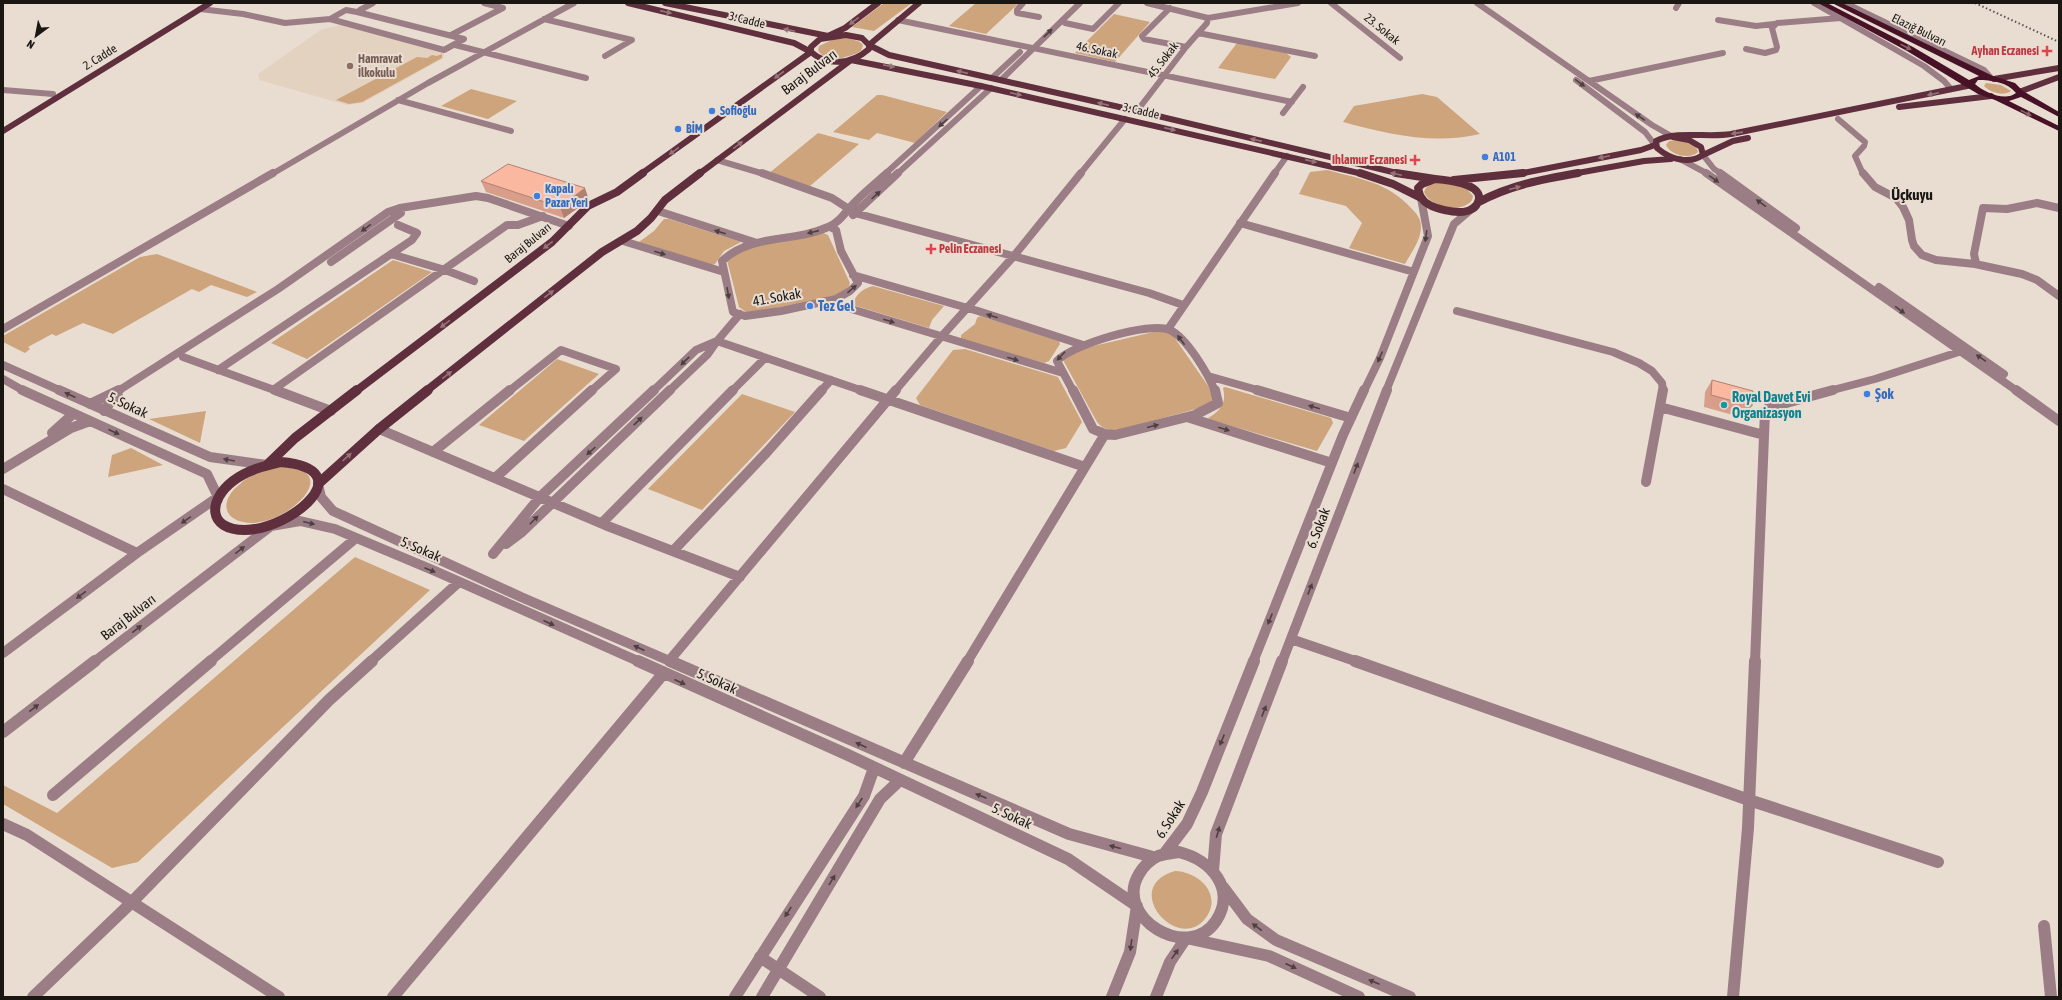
<svg xmlns="http://www.w3.org/2000/svg" width="2062" height="1000" viewBox="0 0 2062 1000" font-family="'Asap Condensed',sans-serif">
<rect width="100%" height="100%" fill="#e9ddd2"/>
<!-- built -->
<path fill="#e4d2c1" d="M341,25L444,53V58L363,103L347,105L259,80L258,74L322,29Z"/>
<!-- green -->
<path fill="#cda47c" d="M884,3H912L874,31L852,27Z
M976,3H1019L986,34L949,26Z
M1114,14L1150,22L1115,62L1075,53Z
M848,38L860,42L863,45L861,51C850,57 826,65 818,50L819,46L834,39Z
M1237,43L1286,53L1291,57L1275,79L1218,68Z
M442,54V58L362,102L349,104L336,100L417,57L427,58L432,55L437,56Z
M1986,83L2001,85L2011,91C2003,97 1990,92 1984,86Z
M471,89L517,101L488,119L441,106Z
M1422,94L1437,97L1480,134C1433,145 1388,134 1343,122L1354,106Z
M877,95H882L947,112L915,143L877,133L869,140L833,132Z
M818,133L859,144L810,186L768,174Z
M1678,140C1686,142 1696,143 1698,152C1690,160 1670,155 1666,145L1669,141Z
M1327,170C1360,179 1388,182 1412,209C1417,214 1421,219 1421,227C1421,240 1411,253 1405,264L1349,248L1362,223L1346,206L1299,194L1310,172Z
M1444,182L1466,188L1473,196L1472,200C1462,214 1430,208 1424,192C1427,183 1435,183 1444,182Z
M664,219H669L741,242L724,251L715,264L711,265L639,242L654,231Z
M823,233L828,235L850,283L848,288L837,295L762,311L746,312L739,307L727,260L742,249Z
M157,254L257,292L247,297L211,285L199,292L192,289L113,334L83,323L56,336L52,334L28,347L30,349L25,353L3,342V336L140,257Z
M393,260L432,272L307,359L271,343Z
M873,286L944,306L932,320L929,328L853,305C855,295 863,288 873,286Z
M980,316L1059,341L1060,344L1049,361L1044,363L961,339V335L975,324L977,318Z
M1162,330L1172,334L1213,393L1214,400L1207,406L1119,430C1108,430 1104,430 1097,422L1063,360L1072,351Z
M965,349L1058,377L1082,422L1066,448L1054,451L920,405L916,398L953,350Z
M557,359L599,374L524,441L479,425Z
M1225,387L1331,418L1333,423L1317,451L1211,420L1208,418C1220,411 1227,403 1223,388Z
M742,394L795,412L702,510L648,489Z
M206,411L200,443L149,419Z
M131,448L163,465L108,477L112,455Z
M279,467C346,467 291,523 251,523C222,522 219,500 240,484C251,474 265,470 279,467Z
M355,557L430,590L138,862L112,868L3,804V785L57,813Z
M1175,871C1201,872 1224,897 1204,920C1176,952 1120,887 1175,871Z"/>
<g fill="none" stroke-linecap="round" stroke-linejoin="round">
<!-- minor-far3 -->
<path stroke="#9b7e85" stroke-width="6" d="M1023,3L1017,10V13L1039,17
M1331,3L1400,58
M1477,3L1652,125L1673,137
M1814,3L1924,66L1944,81L1951,89
M1845,3L1984,70L1991,78
M1170,8L1142,36L1144,39L1186,47
M1676,8L1679,3
M200,9L243,14L285,23L330,19
M346,10L357,12L464,39L444,50L330,19Z
M360,10L373,3
M1208,18L1298,3
M544,19L632,40L605,56
M898,20L1292,102
M1718,20L1756,26L1774,24
M1065,23L1093,29L1119,3
M1198,33L1315,56
M451,35L503,8L484,3
M455,45L586,78
M1746,49L1765,53L1776,50L1777,47L1772,28L1777,23L1841,18
M992,78L1020,52
M1001,80L1080,3
M1576,80L1645,132L1655,145
M1589,81L1723,53
M3,90L53,94
M398,100L511,131
M1137,111L1186,47L1207,23L1208,18L1147,3
M1283,113L1303,87
M1838,119L1865,142L1864,146L1855,156L1863,174
M1703,155L1714,169L1722,174
M1680,159L1708,174
M717,160L764,174
M272,174L428,83L574,3
M885,174L981,86
M897,174L991,88
M1080,174L1125,119
M1274,174L1287,156"/>
<!-- minor-far2 -->
<path stroke="#9b7e85" stroke-width="8" d="M762,173L832,198L855,213L1149,293L1183,305
M1706,173L2017,391
M1720,173L1796,228
M1863,173L1875,187L1896,198L1903,207L1909,220L1912,240L1914,246L1922,255L1936,260L1975,264L2022,274L2037,280L2059,296
M658,211L757,243
M853,215L898,173
M1240,223L1414,272
M830,227L836,230L841,251L858,283L850,291L836,299L781,311L745,316L733,312L722,261C752,233 793,243 828,227C841,222 847,209 857,200C866,191 877,182 887,173
M623,241L724,272
M391,254L445,270L474,281
M331,262L401,213L400,208
M1976,263L1974,254L1983,208L2007,209L2037,203L2059,208
M853,275L978,311L1083,345
M1879,287L2004,374
M825,301L1063,373
M1457,311L1613,352L1639,363L1652,371L1662,383L1663,391
M740,314L717,341L863,391
M3,329L273,173
M1168,329L1275,173
M183,357L277,391
M3,365L61,391
M218,370L412,240L417,233L398,225
M1208,376L1261,391
M3,379L24,391
M273,390L507,225H518L543,216
M118,391L278,289L388,212L400,208L476,196L488,198L569,226
M509,391L561,350L616,369L591,391
M653,391L696,350L717,341
M669,391L708,354L717,341
M732,391L765,358
M821,391L831,380
M895,391L941,337L1013,257L1081,173
M1073,391L1057,361C1071,345 1150,321 1170,330C1187,338 1208,374 1215,391
M1364,391L1380,358L1428,236L1421,198
M1386,391L1454,224L1474,207
M1829,391L1875,379L1968,349"/>
<!-- minor-far1 -->
<path stroke="#9b7e85" stroke-width="10" d="M59,390L210,457L267,465
M275,390L331,411
M860,390L1085,467
M1073,390L1093,429L1105,434L1115,435L1195,415L1218,403L1215,390
M1257,390L1351,418
M2016,390L2059,421
M90,404L119,390
M1660,407L1764,435
M104,411L112,400L118,396
M1187,417L1332,463
M379,429L605,525L740,577
M52,433L73,414
M433,452L510,390
M3,469L71,428L90,421
M495,478L592,390
M1646,482L1663,390
M318,484L321,497L333,511L521,597L672,662
M3,489L137,553
M602,523L733,390
M506,544L522,532L670,390
M673,551L767,452L822,390
M493,554L540,497L654,390
M1291,639L1358,662
M3,653L137,553L218,497L207,474L22,390
M669,661L896,390
M94,662L271,526L300,521L335,529L435,571L640,662
M209,662L356,538
M370,662L459,582
M967,662L1105,434
M1253,662L1343,435L1364,390
M1282,662L1387,390
M1755,662L1765,411L1768,408L1833,390"/>
<!-- minor -->
<path stroke="#9b7e85" stroke-width="12" d="M638,661L848,755L1068,859L1137,906L1130,952L1112,997
M670,661L1069,834L1153,857
M1355,661L1749,800L1938,862
M3,732L95,661
M904,763L968,661
M53,795L211,661
M3,824L27,835L279,997
M1179,852C1211,860 1237,889 1216,921C1188,963 1113,917 1139,874C1143,867 1150,860 1158,856C1164,854 1172,853 1179,852Z
M1165,853L1187,824L1202,792L1254,661
M1213,871L1216,834L1282,661
M1223,887L1247,919L1276,940L1410,997
M2044,926L2051,997
M760,957L820,997
M33,997L131,903L329,700L372,661
M393,997L663,674
M735,997L864,796L874,768
M762,997L880,799L900,780
M1156,997L1170,962L1186,938L1269,956L1359,997
M1733,997L1748,828L1755,661"/>
<!-- major-far2 -->
<path stroke="#5f2f3e" stroke-width="6" d="M628,3L794,43L811,52L641,174
M665,3L828,36L845,28L878,3
M919,3L869,45L889,55L1137,111L1401,174
M846,35L862,38L869,45V49C852,64 828,67 811,52V47L820,39Z
M1994,79L2059,68
M2019,92L2059,77
M1899,107L1991,96
M3,131L210,3
M1673,137L1689,140L1701,147L1703,155C1688,165 1670,159 1657,148L1656,141C1678,130 1707,138 1731,134L1972,85
M1703,155L1733,141L1748,138
M699,174L851,60L981,86L1363,174
M1518,174L1641,150L1655,145
M1572,174L1644,161L1671,159"/>
<!-- major-far1 -->
<path stroke="#5f2f3e" stroke-width="8" d="M1360,173L1393,184L1421,198
M1396,173L1435,179
M1435,179C1446,180 1481,183 1479,199C1478,203 1476,207 1472,209C1461,216 1427,209 1421,197C1419,194 1419,191 1418,188L1422,184Z
M1454,180L1523,173
M1479,202C1510,185 1544,179 1578,173
M356,391L552,242L588,206L617,192L643,173
M426,391L602,252L637,231L651,218L665,200L700,173"/>
<!-- major -->
<path stroke="#5f2f3e" stroke-width="10" d="M281,462C362,469 293,529 245,530C207,530 208,500 233,481C247,470 264,466 281,462Z
M267,465L295,438L357,390
M318,484L379,429L428,390"/>
<!-- highway -->
<path fill="#481226" fill-rule="evenodd" d="M1818,3H1827L1913,47L1969,80L1979,76L1832,3H1842L1993,76L2015,83L2023,91L2059,112V117L2021,97L2009,101L2059,126V131L1995,100L1978,94L1907,51ZM1978,80C1992,80 2007,82 2016,93C2005,102 1984,92 1975,84Z"/>
<!-- rail -->
<path stroke="#5c554f" stroke-width="2" stroke-dasharray="1.5 2.5" stroke-linecap="butt" d="M1975,3L2059,42"/>
</g>
<!-- wall -->
<path fill="#d89e8a" d="M481,181L589,200L564,218L486,192Z
M1712,380L1752,406L1744,418L1704,407L1705,392Z"/>
<!-- shaded-wall -->
<path fill="#b08171" d="M585,188L589,200L564,218L560,207Z"/>
<!-- building -->
<path fill="#fbb8a1" stroke="#b08171" d="M508,164L585,188L560,207L481,181Z
M1712,380L1753,391L1752,406L1711,395Z"/>
<!-- one-way arrows -->
<defs><path id="oneway-solid" d="M-6-.8H1V-3.2L6.5 0L1 3.2V.8H-6Z"/></defs>
<g fill="#967579">
<use href="#oneway-solid" transform="translate(666 12) rotate(13)"/>
<use href="#oneway-solid" transform="translate(854 21) rotate(143)"/>
<use href="#oneway-solid" transform="translate(789 30) rotate(-168)"/>
<use href="#oneway-solid" transform="translate(889 66) rotate(11)"/>
<use href="#oneway-solid" transform="translate(962 72) rotate(-167)"/>
<use href="#oneway-solid" transform="translate(779 75) rotate(144)"/>
<use href="#oneway-solid" transform="translate(1016 94) rotate(13)"/>
<use href="#oneway-solid" transform="translate(1933 94) rotate(168)"/>
<use href="#oneway-solid" transform="translate(1103 104) rotate(-167)"/>
<use href="#oneway-solid" transform="translate(1170 129) rotate(13)"/>
<use href="#oneway-solid" transform="translate(1737 133) rotate(172)"/>
<use href="#oneway-solid" transform="translate(1256 140) rotate(-167)"/>
<use href="#oneway-solid" transform="translate(738 145) rotate(-37)"/>
<use href="#oneway-solid" transform="translate(674 151) rotate(144)"/>
<use href="#oneway-solid" transform="translate(1604 157) rotate(168)"/>
<use href="#oneway-solid" transform="translate(1311 161) rotate(13)"/>
<use href="#oneway-solid" transform="translate(1396 174) rotate(-168)"/>
<use href="#oneway-solid" transform="translate(1515 188) rotate(-15)"/>
<use href="#oneway-solid" transform="translate(548 245) rotate(142)"/>
<use href="#oneway-solid" transform="translate(549 294) rotate(-38)"/>
<use href="#oneway-solid" transform="translate(445 324) rotate(143)"/>
<use href="#oneway-solid" transform="translate(447 375) rotate(-38)"/>
<use href="#oneway-solid" transform="translate(347 457) rotate(-42)"/>
</g>
<g fill="#4e4040">
<use href="#oneway-solid" transform="translate(1048 33) rotate(-44)"/>
<use href="#oneway-solid" transform="translate(1580 83) rotate(36)"/>
<use href="#oneway-solid" transform="translate(1640 117) rotate(-145)"/>
<use href="#oneway-solid" transform="translate(943 123) rotate(138)"/>
<use href="#oneway-solid" transform="translate(1714 179) rotate(35)"/>
<use href="#oneway-solid" transform="translate(876 195) rotate(-42)"/>
<use href="#oneway-solid" transform="translate(1761 203) rotate(-144)"/>
<use href="#oneway-solid" transform="translate(366 228) rotate(144)"/>
<use href="#oneway-solid" transform="translate(720 232) rotate(-162)"/>
<use href="#oneway-solid" transform="translate(813 232) rotate(167)"/>
<use href="#oneway-solid" transform="translate(1426 236) rotate(98)"/>
<use href="#oneway-solid" transform="translate(660 253) rotate(17)"/>
<use href="#oneway-solid" transform="translate(852 289) rotate(-41)"/>
<use href="#oneway-solid" transform="translate(728 293) rotate(80)"/>
<use href="#oneway-solid" transform="translate(1900 310) rotate(36)"/>
<use href="#oneway-solid" transform="translate(992 316) rotate(-162)"/>
<use href="#oneway-solid" transform="translate(889 321) rotate(17)"/>
<use href="#oneway-solid" transform="translate(1181 340) rotate(-127)"/>
<use href="#oneway-solid" transform="translate(1061 356) rotate(133)"/>
<use href="#oneway-solid" transform="translate(1380 357) rotate(114)"/>
<use href="#oneway-solid" transform="translate(1981 358) rotate(-145)"/>
<use href="#oneway-solid" transform="translate(1013 359) rotate(17)"/>
<use href="#oneway-solid" transform="translate(685 361) rotate(136)"/>
<use href="#oneway-solid" transform="translate(70 395) rotate(-156)"/>
<use href="#oneway-solid" transform="translate(1314 407) rotate(-164)"/>
<use href="#oneway-solid" transform="translate(638 421) rotate(-44)"/>
<use href="#oneway-solid" transform="translate(1153 426) rotate(-14)"/>
<use href="#oneway-solid" transform="translate(1224 429) rotate(18)"/>
<use href="#oneway-solid" transform="translate(114 432) rotate(25)"/>
<use href="#oneway-solid" transform="translate(591 451) rotate(138)"/>
<use href="#oneway-solid" transform="translate(229 460) rotate(-170)"/>
<use href="#oneway-solid" transform="translate(1356 468) rotate(-69)"/>
<use href="#oneway-solid" transform="translate(186 520) rotate(145)"/>
<use href="#oneway-solid" transform="translate(534 520) rotate(-45)"/>
<use href="#oneway-solid" transform="translate(309 523) rotate(14)"/>
<use href="#oneway-solid" transform="translate(240 550) rotate(-38)"/>
<use href="#oneway-solid" transform="translate(430 570) rotate(23)"/>
<use href="#oneway-solid" transform="translate(1310 589) rotate(-69)"/>
<use href="#oneway-solid" transform="translate(81 595) rotate(143)"/>
<use href="#oneway-solid" transform="translate(1270 619) rotate(112)"/>
<use href="#oneway-solid" transform="translate(549 623) rotate(24)"/>
<use href="#oneway-solid" transform="translate(137 629) rotate(-38)"/>
<use href="#oneway-solid" transform="translate(639 648) rotate(-156)"/>
<use href="#oneway-solid" transform="translate(680 682) rotate(24)"/>
<use href="#oneway-solid" transform="translate(34 708) rotate(-38)"/>
<use href="#oneway-solid" transform="translate(1264 711) rotate(-69)"/>
<use href="#oneway-solid" transform="translate(1222 740) rotate(112)"/>
<use href="#oneway-solid" transform="translate(861 745) rotate(-156)"/>
<use href="#oneway-solid" transform="translate(981 796) rotate(-157)"/>
<use href="#oneway-solid" transform="translate(859 803) rotate(123)"/>
<use href="#oneway-solid" transform="translate(1218 832) rotate(-74)"/>
<use href="#oneway-solid" transform="translate(1115 847) rotate(-165)"/>
<use href="#oneway-solid" transform="translate(832 880) rotate(-59)"/>
<use href="#oneway-solid" transform="translate(788 912) rotate(123)"/>
<use href="#oneway-solid" transform="translate(1257 927) rotate(-144)"/>
<use href="#oneway-solid" transform="translate(1131 945) rotate(98)"/>
<use href="#oneway-solid" transform="translate(1175 954) rotate(-55)"/>
<use href="#oneway-solid" transform="translate(1291 966) rotate(25)"/>
<use href="#oneway-solid" transform="translate(1374 982) rotate(-157)"/>
</g>
<g fill="#88636b">
<use href="#oneway-solid" transform="translate(1906 47) rotate(27)"/>
<use href="#oneway-solid" transform="translate(2026 113) rotate(27)"/>
</g>
<!-- markers -->
<g fill="#e0444e" stroke="#e9ddd2" stroke-width="1.5">
<path d="M2045 45h4v4h4v4h-4v4h-4v-4h-4v-4h4z"/>
<path d="M1413 154h4v4h4v4h-4v4h-4v-4h-4v-4h4z"/>
<path d="M929 243h4v4h4v4h-4v4h-4v-4h-4v-4h4z"/>
</g>
<circle fill="#8d6e63" stroke="#e9ddd2" stroke-width="1.5" cx="350" cy="66" r="4"/>
<g fill="#3f7fe0" stroke="#e9ddd2" stroke-width="1.5">
<circle cx="712" cy="111" r="4"/>
<circle cx="678" cy="129" r="4"/>
<circle cx="1485" cy="157" r="4"/>
<circle cx="537" cy="196" r="4"/>
<circle cx="810" cy="306" r="4"/>
<circle cx="1867" cy="394" r="4"/>
</g>
<circle fill="#0f9aa8" stroke="#e9ddd2" stroke-width="1.5" cx="1724" cy="405" r="4"/>
<g text-anchor="middle" stroke-width="4" stroke-linejoin="round" paint-order="stroke">
<!-- far-street labels -->
<g font-size="12" fill="#1a1612" stroke="#e9ddd2">
<text transform="translate(747 20) rotate(14)" y="4">3. Cadde</text>
<text transform="translate(1382 29) rotate(39)" y="4">23. Sokak</text>
<text transform="translate(1919 30) rotate(26)" y="4">Elazığ Bulvarı</text>
<text transform="translate(1097 50) rotate(12)" y="4">46. Sokak</text>
<text transform="translate(100 57) rotate(-32)" y="4">2. Cadde</text>
<text transform="translate(1163 60) rotate(-52)" y="4">45. Sokak</text>
<text transform="translate(1141 111) rotate(13)" y="4">3. Cadde</text>
<text transform="translate(528 243) rotate(-39)" y="4">Baraj Bulvarı</text>
</g>
<!-- far-health labels -->
<g font-size="12" font-weight="bold" fill="#be3a42" stroke="#e9ddd2" text-anchor="end">
<text x="2039" y="55">Ayhan Eczanesi</text>
<text x="1407" y="164">Ihlamur Eczanesi</text>
<text x="939" y="253" text-anchor="start">Pelin Eczanesi</text>
</g>
<!-- far-education labels -->
<g font-size="12" font-weight="bold" fill="#785e54" stroke="#e9ddd2" text-anchor="start">
<text x="358" y="63">Hamravat<tspan x="358" dy="14">İlkokulu</tspan></text>
</g>
<!-- far-shop labels -->
<g font-size="12" font-weight="bold" fill="#366cbe" stroke="#e9ddd2" text-anchor="start">
<text x="720" y="115">Sofioğlu</text>
<text x="686" y="133">BİM</text>
<text x="1493" y="161">A101</text>
<text x="545" y="193">Kapalı<tspan x="545" dy="14">Pazar Yeri</tspan></text>
</g>
<!-- street labels -->
<g font-size="14" fill="#1a1612" stroke="#e9ddd2">
<text transform="translate(809 72) rotate(-37)" y="5">Baraj Bulvarı</text>
<text transform="translate(777 297) rotate(-10)" y="5">41. Sokak</text>
<text transform="translate(128 405) rotate(25)" y="5">5. Sokak</text>
<text transform="translate(1318 528) rotate(-69)" y="5">6. Sokak</text>
<text transform="translate(421 549) rotate(23)" y="5">5. Sokak</text>
<text transform="translate(128 617) rotate(-38)" y="5">Baraj Bulvarı</text>
<text transform="translate(717 681) rotate(24)" y="5">5. Sokak</text>
<text transform="translate(1012 816) rotate(25)" y="5">5. Sokak</text>
<text transform="translate(1170 819) rotate(-58)" y="5">6. Sokak</text>
</g>
<!-- shop labels -->
<g font-size="14" font-weight="bold" fill="#366cbe" stroke="#e9ddd2" text-anchor="start">
<text x="818" y="311">Tez Gel</text>
<text x="1875" y="399">Şok</text>
</g>
<!-- culture labels -->
<g font-size="14" font-weight="bold" fill="#0d838f" stroke="#e9ddd2" text-anchor="start">
<text x="1732" y="402">Royal Davet Evi<tspan x="1732" dy="16">Organizasyon</tspan></text>
</g>
<!-- far-district labels -->
<g font-size="15" font-weight="bold" fill="#1a1612" stroke="#e9ddd2">
<text x="1912" y="200">Üçkuyu</text>
</g>
</g>
<!-- border -->
<rect width="2062" height="1000" fill="none" stroke="#1a1612" stroke-width="8"/>
<!-- north arrow -->
<g transform="translate(36 36) rotate(212)" stroke="#e9ddd2" stroke-width="3" paint-order="stroke">
<path d="M0-3L7 15L0 10L-7 15Z" fill="#1a1612"/>
<text y="-6" font-size="11" font-weight="bold" text-anchor="middle" fill="#1a1612">N</text>
</g>
</svg>
